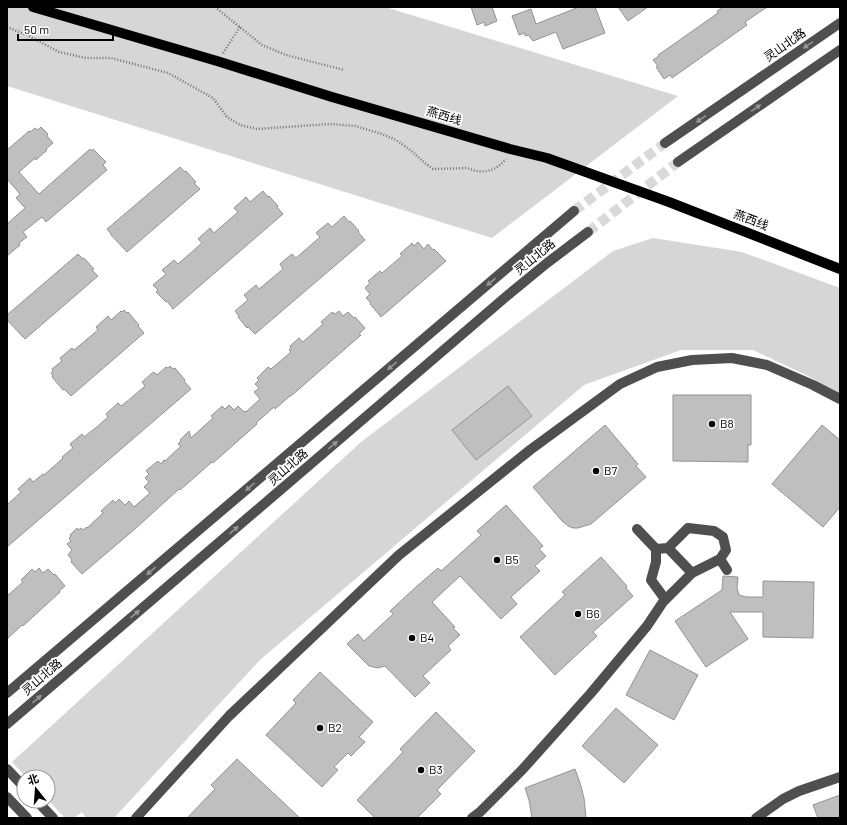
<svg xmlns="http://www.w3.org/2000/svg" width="847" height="825" viewBox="0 0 847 825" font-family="Barlow,'Noto Sans SC',sans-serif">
<rect width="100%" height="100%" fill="#fff"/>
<!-- green -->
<path fill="#d6d6d6" d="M7,7H385L678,96L492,238L7,86Z
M653,238L742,252L840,288V395L810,377L753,350H681L584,385L260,660L114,818H86L82,812L74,818H65L48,800V777H26L12,762L361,442L613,251Z"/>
<!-- building -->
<path fill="#bfbfbf" stroke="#939393" d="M471,7H492L497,21L485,26L484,22L477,25Z
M579,7H595L605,33L563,49L556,32L533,41L532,39H531L529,35L525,36V33L519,35L512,16L531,9L536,24Z
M618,7H648L628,21Z
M723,7H767L745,22L747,25L672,78L670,75L664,79L656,67L658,66L653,60L659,56L658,55L664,51L718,13L717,11Z
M41,127L48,134L47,136L53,143L46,149L47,150L36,160L35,158L19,172L39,194L90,149L92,151L93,149L106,162L103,165L107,170L46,222L42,217L23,232L27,237L19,243L20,245L7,256V224L25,208L16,198L20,194L7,179V150L29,131L30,132L35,128L38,130Z
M180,167L185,172L186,171L196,182L194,183L200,189L127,252L111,235V234L107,229Z
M263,191L268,197L269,196L278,206L277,207L283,214L173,309L167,301L166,302L156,292L158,290L153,285L166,274L162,270L174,260L178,264L202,243L198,239L210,228L214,233L238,212L234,208L246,197L250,202Z
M344,216L349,222L350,221L359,231L358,232L365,240L255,334L248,327L247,328L238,317L239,316L235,311L248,300L244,295L256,285L259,289L283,269L280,264L282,262L292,254L296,258L320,237L316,233L318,231L328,223L332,227Z
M418,242L424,249L428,244L433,250L434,249L446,261L381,317L370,304L371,303L366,298L370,294L365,288L370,283L368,281L380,271L382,273L402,256L400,254L412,243L414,246Z
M78,254L83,259L84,258L94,269L92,270L98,276L25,339L7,320V315Z
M124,310L127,313L128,312L139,325L138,326L144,333L71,396L64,389L63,390L52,377L53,376L51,373L53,371L52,369L62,361L60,358L72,348L74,350L98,330L96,327L108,316L111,320L121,311L122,312Z
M339,311L343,316L348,312L354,318L355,317L365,328L359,334L361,335L291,396H290L275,409L274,407L256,423L257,424L213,463L212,462L180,490L179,489L135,529L82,574L71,562L72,560L68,555L72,550L67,544L71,541L69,538L71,536L70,535L77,528L78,530L81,528L83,530L87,527V528L103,513L101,511L113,500L115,503L119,499L125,505L129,501L134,507L135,506L150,493L144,487L149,482L145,478L149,474L146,471L148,469L158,461L161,464L164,460L165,461L181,446L178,444L181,441L180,440L189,431L191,438L213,418L211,416L222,406L225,409L229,405L234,410L238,406L244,412L245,411L246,412L260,399L254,392L259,388L255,384L259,380L257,378L268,367L271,369L291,352L289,350L291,348L290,346L299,338L303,342L323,324L321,322L332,312L335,314Z
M170,366L173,369L175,368L185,380L184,381L191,389L7,547V505L21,492L18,489L30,478L33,482L43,474L44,475L61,460L63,458L62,457L73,448L70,444L82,434L84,437L98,426L108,417L106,414L118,403L121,406L130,399L145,386L142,382L151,374L154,372L157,375L166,367L168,368Z
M508,386L532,416L476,460L452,430Z
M673,395H751V445H748V462L673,461Z
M605,425L638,464L636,466L646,477L591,524L578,528H573L568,526L562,521L533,487Z
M822,425L840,440V507L823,527L772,484Z
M506,505L543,546L539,549L546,556L535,566L540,571L511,597L517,604L501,619L460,576L432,602L455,627L453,628L460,635L448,646L451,650L423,676L430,683L415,697L385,666L378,668L369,666L347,644L358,634L364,641L393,614L390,611L417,586L438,568L441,571L481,535L477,531Z
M601,557L627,586L626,588L633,596L593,632L597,636L555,675L520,637L565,595L562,592Z
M39,568L43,573L48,569L54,575L55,574L65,586L59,591L60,592L23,626L22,625L7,639V596L23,582L21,580L32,569L35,572Z
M723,576L738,577L737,588L739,595L746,597H763V581L814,582L813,638L763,637V612H730L748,639L706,667L675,621L722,590Z
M650,650L698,675L674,720L626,695Z
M320,672L373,722L359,737L365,742L351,756L348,753L334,767L338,770L322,787L266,735L296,703L293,700Z
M616,708L658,745L624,783L582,746Z
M436,712L475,751L437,790L441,794L417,818H375L357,800L403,752L400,749Z
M237,759L300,818H187L215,789L211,785Z
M575,769L580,783L584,798L586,818H532L529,800L525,788Z
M840,795V818H818L813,805Z"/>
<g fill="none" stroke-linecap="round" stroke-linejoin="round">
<!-- minor-tunnel -->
<path stroke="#d9d9d9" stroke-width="10" stroke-dasharray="10 5" stroke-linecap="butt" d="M574,211L665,143
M588,232L678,162"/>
<!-- path -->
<path stroke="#717171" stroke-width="2.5" stroke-dasharray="1 2" stroke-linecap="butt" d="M215,7L262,45L286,55L344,70
M7,27L29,36L59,52L86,58H111L168,73L213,98L227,117L240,125L257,129L330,124L355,126L382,134L396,140L409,149L425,163L433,169L468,168C482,175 496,171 506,159
M223,53L240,27"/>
<!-- minor -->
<path stroke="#4f4f4f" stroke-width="10" d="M665,143L840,23
M678,162L840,50
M637,529L656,549L668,548L692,573
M668,548L688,528L714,531L723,537L726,550L720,559
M656,549V562L651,580L665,599
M7,693L574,211
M7,724L508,295L547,263L588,232
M7,769L24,787
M7,797L27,818
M37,801L53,818
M136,818L229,716L399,555L530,450L620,384L657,367L692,360L732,358L767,365L813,385L840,399
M472,818L480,812L522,770L591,693L647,626L663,602L692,573L720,559L727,570
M756,818L783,799L799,791L840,777"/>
<!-- major -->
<path stroke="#000" stroke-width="10" d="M33,7L217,61L332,97L510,149L547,158L669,202L840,269"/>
</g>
<!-- one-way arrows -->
<defs><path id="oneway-solid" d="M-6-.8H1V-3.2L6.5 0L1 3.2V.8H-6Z"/></defs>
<g fill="#959595">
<use href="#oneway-solid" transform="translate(808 45) rotate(145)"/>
<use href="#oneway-solid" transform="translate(756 108) rotate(-35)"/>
<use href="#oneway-solid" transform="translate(701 119) rotate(145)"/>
<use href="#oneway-solid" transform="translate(491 282) rotate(139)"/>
<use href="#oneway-solid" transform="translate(392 366) rotate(140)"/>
<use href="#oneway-solid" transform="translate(333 445) rotate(-41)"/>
<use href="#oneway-solid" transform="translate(250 487) rotate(140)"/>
<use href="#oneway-solid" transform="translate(234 530) rotate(-41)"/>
<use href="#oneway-solid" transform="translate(151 571) rotate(140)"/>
<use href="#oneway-solid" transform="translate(135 614) rotate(-41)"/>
<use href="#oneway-solid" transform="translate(37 699) rotate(-41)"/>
</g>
<!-- markers -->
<g fill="#000" stroke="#fff" stroke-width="1.5">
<circle cx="712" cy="424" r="4"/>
<circle cx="596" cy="471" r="4"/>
<circle cx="497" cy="560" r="4"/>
<circle cx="578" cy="614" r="4"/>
<circle cx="412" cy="638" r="4"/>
<circle cx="320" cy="728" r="4"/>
<circle cx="421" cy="770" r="4"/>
</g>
<g text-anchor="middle" stroke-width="3.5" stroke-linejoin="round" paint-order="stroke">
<!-- street labels -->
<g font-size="12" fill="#000" stroke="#fff">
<text transform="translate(785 45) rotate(-35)" y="4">灵山北路</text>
<text transform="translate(444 116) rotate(17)" y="4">燕西线</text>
<text transform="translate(751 220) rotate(21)" y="4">燕西线</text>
<text transform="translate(535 257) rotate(-39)" y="4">灵山北路</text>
<text transform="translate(288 467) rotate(-41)" y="4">灵山北路</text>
<text transform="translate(42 677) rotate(-41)" y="4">灵山北路</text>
</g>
<!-- poi labels -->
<g font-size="12" fill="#000" stroke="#fff" text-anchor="start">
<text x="720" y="428">B8</text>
<text x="604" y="475">B7</text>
<text x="505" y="564">B5</text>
<text x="586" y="618">B6</text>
<text x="420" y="642">B4</text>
<text x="328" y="732">B2</text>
<text x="429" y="774">B3</text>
</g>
</g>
<!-- border -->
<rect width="847" height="825" fill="none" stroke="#000000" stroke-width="16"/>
<!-- north arrow -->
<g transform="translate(36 789) rotate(343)"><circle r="19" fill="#ffffff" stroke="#999999"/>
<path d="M0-3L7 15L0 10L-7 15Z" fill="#000000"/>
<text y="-6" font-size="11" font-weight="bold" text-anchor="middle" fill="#000000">北</text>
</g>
<!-- scale -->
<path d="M18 34v6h95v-6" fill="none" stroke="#000000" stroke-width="2"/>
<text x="24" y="34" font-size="12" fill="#000000" stroke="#ffffff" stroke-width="3" paint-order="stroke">50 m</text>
</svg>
